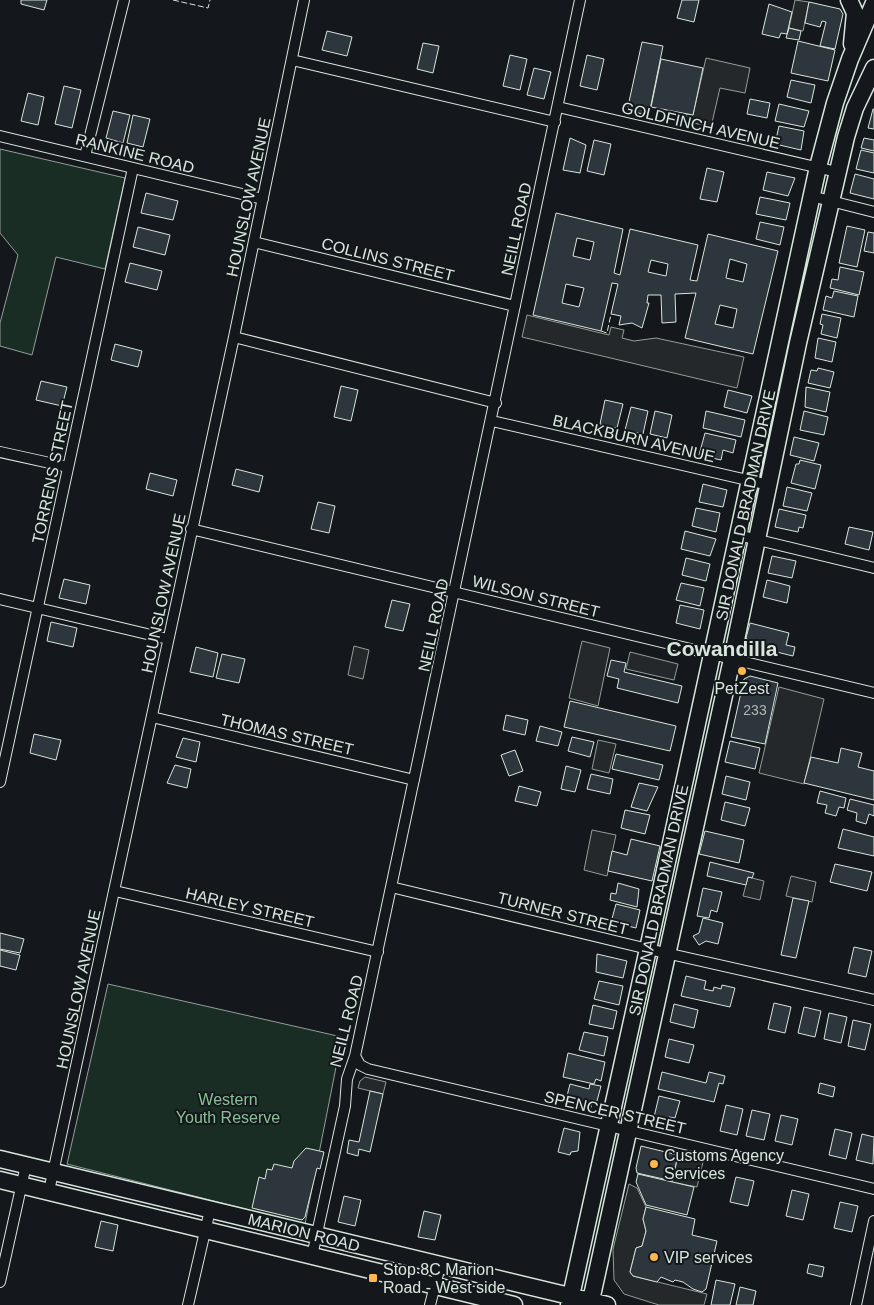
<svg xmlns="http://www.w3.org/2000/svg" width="874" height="1305" viewBox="0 0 874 1305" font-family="Helvetica,sans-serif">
<rect width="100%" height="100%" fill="#14181c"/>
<!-- green -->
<path fill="#1a2d24" stroke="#939e99" d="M0,149L125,178L105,269L56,257L32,355L0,346V323L18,255L0,233Z
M108,984L342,1037L305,1224L67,1164Z"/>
<!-- parking -->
<path fill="#24282b" stroke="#939e99" d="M795,0L809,2L803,31L789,28Z
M706,58L750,68L745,93L720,88L711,127L685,121L686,114L693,115Z
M527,315L609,335L611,327L624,330L622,338L634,341L656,338L744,357L737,388L522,337Z
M582,641L610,648L598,706L569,698Z
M354,646L369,650L363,679L348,675Z
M630,652L678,664L674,680L626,669Z
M779,687L824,699L804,784L759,773Z
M598,740L616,744L609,773L592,769Z
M592,830L616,835L607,876L584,870Z
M791,876L816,882L812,902L786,896Z
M748,877L764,881L760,900L743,896Z
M365,1077L386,1082L383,1094L358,1088L360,1081Z
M679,1152L704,1158L697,1187L672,1182Z
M629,1184L637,1188L646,1207L643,1219L646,1231L642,1246L636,1248L630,1272L633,1276L707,1294L704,1305H659L624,1294L614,1280L613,1249Z"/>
<!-- building -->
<path fill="#2c363c" stroke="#d8e6dc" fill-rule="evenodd" d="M21,0H47L44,10L21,4Z
M682,0H699L694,22L677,18Z
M809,2L840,9L843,14L835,49L820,46L826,22L822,21L820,27L805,23Z
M769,4L792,12L787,34L781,33L779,38L762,34Z
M789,28L801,31L799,40L786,38Z
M327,31L352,37L347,56L322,50Z
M798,41L835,50L828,81L791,73Z
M642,42L663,46L649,115L627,111Z
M423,43L439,46L433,73L417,69Z
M510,55L527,59L520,90L503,86Z
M587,55L604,59L597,90L580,86Z
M661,59L703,68L693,115L651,107Z
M534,68L551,72L544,99L527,95Z
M791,80L815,85L811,103L787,97Z
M64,86L81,90L72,128L55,124Z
M28,93L44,97L38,125L21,121Z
M750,99L770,103L767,118L747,114Z
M779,104L809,111L804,127L775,121Z
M873,109H874V129L868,128Z
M113,111L130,115L123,143L106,138Z
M133,115L150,119L143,147L127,143Z
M779,126L804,131L801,150L775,144Z
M570,138L586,145L580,173L563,170Z
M864,138L874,140V151L861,148Z
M594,140L611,144L604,175L587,171Z
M861,150L874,153V173L856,169Z
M707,168L724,172L717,202L700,199Z
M767,172L795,178L788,196L763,190Z
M855,174L874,179V199L850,193Z
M146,193L178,201L173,220L141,213Z
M760,197L790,203L786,220L756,214Z
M556,213L623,229L614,273L620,275L630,229L698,245L690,280L697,281L708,234L778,251L753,354L685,338L696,293L675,294L676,322L662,323L661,295H648L647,303H649L642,328L632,323L619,325L621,316L611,314L618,284L612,283L601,331L533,315ZM577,238L594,242L590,260L573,256ZM730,259L747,264L743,282L726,278ZM651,260L668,264L666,276L648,272ZM566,284L584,288L579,307L562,303ZM720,305L737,309L733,328L715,324Z
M760,222L784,227L780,245L756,239Z
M847,226L865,230L857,267L839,263Z
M138,227L170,235L165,255L133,247Z
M868,232L874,233V253L864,251Z
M130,263L162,271L157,290L125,282Z
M840,267L864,272L859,295L830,288L832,279L838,280Z
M834,291L858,296L854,317L823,310L826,296L832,298Z
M822,314L841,318L837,338L821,334L823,325L820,324Z
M818,338L836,342L832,362L815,358Z
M115,344L142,351L138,367L111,360Z
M818,368L834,372L830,388L808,383L811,370L817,371Z
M41,381L67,387L62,406L36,400Z
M341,386L358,390L351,421L334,417Z
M806,387L830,392L826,412L805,407Z
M728,390L752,396L747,413L724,407Z
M605,400L623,404L617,428L600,424Z
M631,407L648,411L643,434L625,430Z
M655,411L672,415L667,438L650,434Z
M706,411L745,420L741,437L703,428Z
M804,411L828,417L824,435L800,430Z
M705,433L736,440L733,453L723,450L721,460L699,455Z
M794,437L819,443L814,461L790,455Z
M800,460L821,465L815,489L791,483L796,464H799Z
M236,469L263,476L259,492L232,485Z
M150,473L177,480L173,496L146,489Z
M703,484L727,490L723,507L699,502Z
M787,487L812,493L807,511L783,506Z
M318,502L335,506L329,533L311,529Z
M696,508L720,513L716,532L692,526Z
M779,509L806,515L803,528L799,527L798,532L775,527Z
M849,527L873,532L869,550L845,544Z
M685,531L716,539L710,556L681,549Z
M772,556L796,561L792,578L768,573Z
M686,558L710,564L706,581L682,575Z
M64,579L90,585L86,604L59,598Z
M767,580L790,586L787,603L763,597Z
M681,583L704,588L700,606L676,600Z
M392,600L410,604L403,631L385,627Z
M680,605L704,610L700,629L676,623Z
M51,622L77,628L73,647L47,641Z
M750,623L789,633L786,645L795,647L793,656L752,646L746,638Z
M196,647L218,653L213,677L190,672Z
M222,654L245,659L239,683L216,678Z
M611,660L626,663L624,672L682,686L678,703L617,688L619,679L607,676Z
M750,676L778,683L765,744L731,737L744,679Z
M570,701L676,726L670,751L564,727Z
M506,715L528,720L525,735L503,730Z
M540,726L562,732L558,746L536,741Z
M34,734L61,740L56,760L30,753Z
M572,737L594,742L590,757L568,751Z
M183,738L200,742L196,762L176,757Z
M730,741L760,748L755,769L725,762Z
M841,748L862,753L858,767L874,771V800L804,783L811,757L838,763Z
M515,750L523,771L509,776L501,755Z
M616,754L663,765L659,780L612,769Z
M175,765L191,769L187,788L167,783Z
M566,766L581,770L575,792L561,789Z
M591,774L613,779L610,794L587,789Z
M726,776L750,782L746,800L722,794Z
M639,783L658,787L647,811L631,807Z
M519,786L541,792L537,806L515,801Z
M820,791L846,798L844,808L839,807L836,816L825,813L827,805L817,803Z
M850,799L874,805V816L869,814L866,824L856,821L857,813L847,810Z
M725,802L750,808L745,826L721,820Z
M625,810L650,815L645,834L621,828Z
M843,829L874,837V856L838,848Z
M705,831L744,840L739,863L699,854Z
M631,839L660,846L652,881L608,871L612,851L627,855Z
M710,862L754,873L752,878L748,877L746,885L707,876Z
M835,864L872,872L867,891L830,882Z
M618,883L639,889L637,907L610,900L611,893L616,894Z
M703,888L722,892L717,912L711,910L709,918L697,916Z
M793,898L809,901L796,958L781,955Z
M616,904L640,910L636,928L611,922Z
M703,918L723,923L718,944L706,941L699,945L693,936L699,933Z
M0,933L24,939L20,953L0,949Z
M854,947L872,951L866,977L848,973Z
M0,950L20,955L16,970L0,966Z
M597,954L627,961L623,978L596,972Z
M686,976L706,981L704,989L713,991L714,987L721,989L722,985L735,988L730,1007L681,996Z
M599,981L623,986L619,1005L594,999Z
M774,1003L791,1007L785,1033L768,1029Z
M674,1004L698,1010L694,1028L670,1022Z
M593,1005L617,1011L613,1029L589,1024Z
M804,1007L821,1011L815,1037L798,1033Z
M829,1013L847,1017L841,1043L824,1039Z
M853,1020L871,1024L865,1050L848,1046Z
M584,1032L608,1037L604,1056L579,1050Z
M669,1039L694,1045L689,1063L665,1057Z
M568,1053L605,1062L601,1081L596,1079L594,1084L563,1077Z
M662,1072L706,1083L709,1072L725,1076L723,1084L719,1083L714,1102L658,1089Z
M820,1083L835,1087L833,1097L818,1093Z
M570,1084L589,1089L590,1084L601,1086L597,1101L593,1100L590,1110L565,1104Z
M370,1091L383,1094L370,1152L359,1149L358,1156L347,1153L349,1140L359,1142Z
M659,1096L680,1101L675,1118L669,1117V1120L654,1117Z
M726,1105L743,1109L737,1135L720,1131Z
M752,1110L770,1114L764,1140L746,1136Z
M781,1115L798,1119L792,1145L775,1141Z
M564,1128L580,1132L578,1151L571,1152L570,1155L558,1152Z
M835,1129L852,1133L846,1159L829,1155Z
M862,1134L874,1137L873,1164L856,1160Z
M641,1146L678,1155L672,1181L637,1173L636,1168Z
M306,1148L324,1152L320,1169L317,1168L305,1217L302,1220L252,1208L259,1177L265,1179L267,1169L272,1170L274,1164L292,1168L294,1161Z
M638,1174L694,1187L687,1215L646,1205L636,1182Z
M736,1177L754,1181L748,1206L730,1202Z
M792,1190L809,1194L803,1220L786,1216Z
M344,1196L361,1200L355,1226L338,1222Z
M840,1202L858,1206L852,1232L834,1228Z
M646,1207L695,1219L692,1235L717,1241L706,1289L702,1292L693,1289L683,1282L675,1280L673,1282L661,1277L657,1282L633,1276L630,1272L636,1248L642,1246L646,1231L643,1219Z
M424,1211L441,1215L435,1240L418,1237Z
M101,1221L118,1225L113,1251L95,1247Z
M809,1264L824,1267L822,1277L807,1273Z
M716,1280L735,1284L730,1305H711Z
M740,1287L756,1291L753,1305H736Z"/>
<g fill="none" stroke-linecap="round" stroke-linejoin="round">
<defs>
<path id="street" d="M292,60L555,122
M558,107L837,172
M0,136L263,199
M85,156L124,0
M811,196L874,212
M254,242L515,306
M234,337L496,403
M492,421L769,485
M0,452L68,467
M191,529L874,693
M738,535L874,568
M0,599L168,639
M152,717L414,780
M0,782L133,168
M391,887L648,949L874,1000
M115,891L378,952
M355,1056L360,1065L368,1069L874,1189
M49,1191L234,337L304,0
M312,1256L345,1106L347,1079L355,1056L580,0
M0,1282L26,1165
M188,1305L210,1210
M430,1305L440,1266
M856,1305L874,1221"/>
<path id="primary" d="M849,0L855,13L852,44
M0,1159L607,1305
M0,1180L514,1305
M569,1305L648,949L818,167L835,103L850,59L874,3
M590,1305L732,659L798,343L846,137L855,108L874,68"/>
</defs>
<!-- street casing -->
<use href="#street" stroke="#d8e6dc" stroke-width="12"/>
<!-- primary casing -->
<use href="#primary" stroke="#d8e6dc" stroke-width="19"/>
<!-- street -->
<use href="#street" stroke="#14181c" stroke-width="10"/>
<!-- primary -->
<use href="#primary" stroke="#14181c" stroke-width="16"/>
<!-- fence -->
<path stroke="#d8e6dc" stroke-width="1" stroke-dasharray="6 2.5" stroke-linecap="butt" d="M173,0L208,8L210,0
M601,331L607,333L611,314"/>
</g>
<!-- markers -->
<g fill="#ffb74d" stroke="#14181c" stroke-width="2">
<circle cx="742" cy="671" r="5"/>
<circle cx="654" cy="1164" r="5"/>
<circle cx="654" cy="1257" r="5"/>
<rect x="368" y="1273" width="10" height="10" rx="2.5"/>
</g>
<g text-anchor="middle" stroke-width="4" stroke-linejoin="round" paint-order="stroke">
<!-- number labels -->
<g font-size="14" fill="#adbab4">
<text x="755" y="715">233</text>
</g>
<!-- street labels -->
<g font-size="16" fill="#d8e6dc" stroke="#14181c">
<text transform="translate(701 125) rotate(13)" y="6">GOLDFINCH AVENUE</text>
<text transform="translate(135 153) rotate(14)" y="6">RANKINE ROAD</text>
<text transform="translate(248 197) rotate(-78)" y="6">HOUNSLOW AVENUE</text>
<text transform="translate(516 229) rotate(-78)" y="6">NEILL ROAD</text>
<text transform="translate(388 259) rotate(14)" y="6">COLLINS STREET</text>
<text transform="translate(634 438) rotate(13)" y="6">BLACKBURN AVENUE</text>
<text transform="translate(52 472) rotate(-78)" y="6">TORRENS STREET</text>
<text transform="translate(745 505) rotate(-78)" y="6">SIR DONALD BRADMAN DRIVE</text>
<text transform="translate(163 593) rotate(-78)" y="6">HOUNSLOW AVENUE</text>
<text transform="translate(536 596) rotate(14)" y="6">WILSON STREET</text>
<text transform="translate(433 625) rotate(-78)" y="6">NEILL ROAD</text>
<text transform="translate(287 734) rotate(13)" y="6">THOMAS STREET</text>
<text transform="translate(658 900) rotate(-78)" y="6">SIR DONALD BRADMAN DRIVE</text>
<text transform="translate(250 907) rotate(13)" y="6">HARLEY STREET</text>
<text transform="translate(563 913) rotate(14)" y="6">TURNER STREET</text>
<text transform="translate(78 989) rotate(-78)" y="6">HOUNSLOW AVENUE</text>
<text transform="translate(346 1021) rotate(-76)" y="6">NEILL ROAD</text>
<text transform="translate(615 1112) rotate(13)" y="6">SPENCER STREET</text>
<text transform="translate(304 1232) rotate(14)" y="6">MARION ROAD</text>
</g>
<!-- poi labels -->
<g font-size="16" fill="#d8e6dc" stroke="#14181c" text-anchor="start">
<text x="742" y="694" text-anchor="middle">PetZest</text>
<text x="664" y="1161">Customs Agency<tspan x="664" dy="18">Services</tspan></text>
<text x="664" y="1263">VIP services</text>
<text x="383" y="1275">Stop 8C Marion<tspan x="383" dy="18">Road - West side</tspan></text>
</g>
<!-- park labels -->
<g font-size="16" fill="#8ac095" stroke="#14181c">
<text x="228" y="1105">Western<tspan x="228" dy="18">Youth Reserve</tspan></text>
</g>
<!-- district labels -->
<g font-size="21" font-weight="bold" fill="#d8e6dc" stroke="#14181c">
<text x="722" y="656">Cowandilla</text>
</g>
</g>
</svg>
